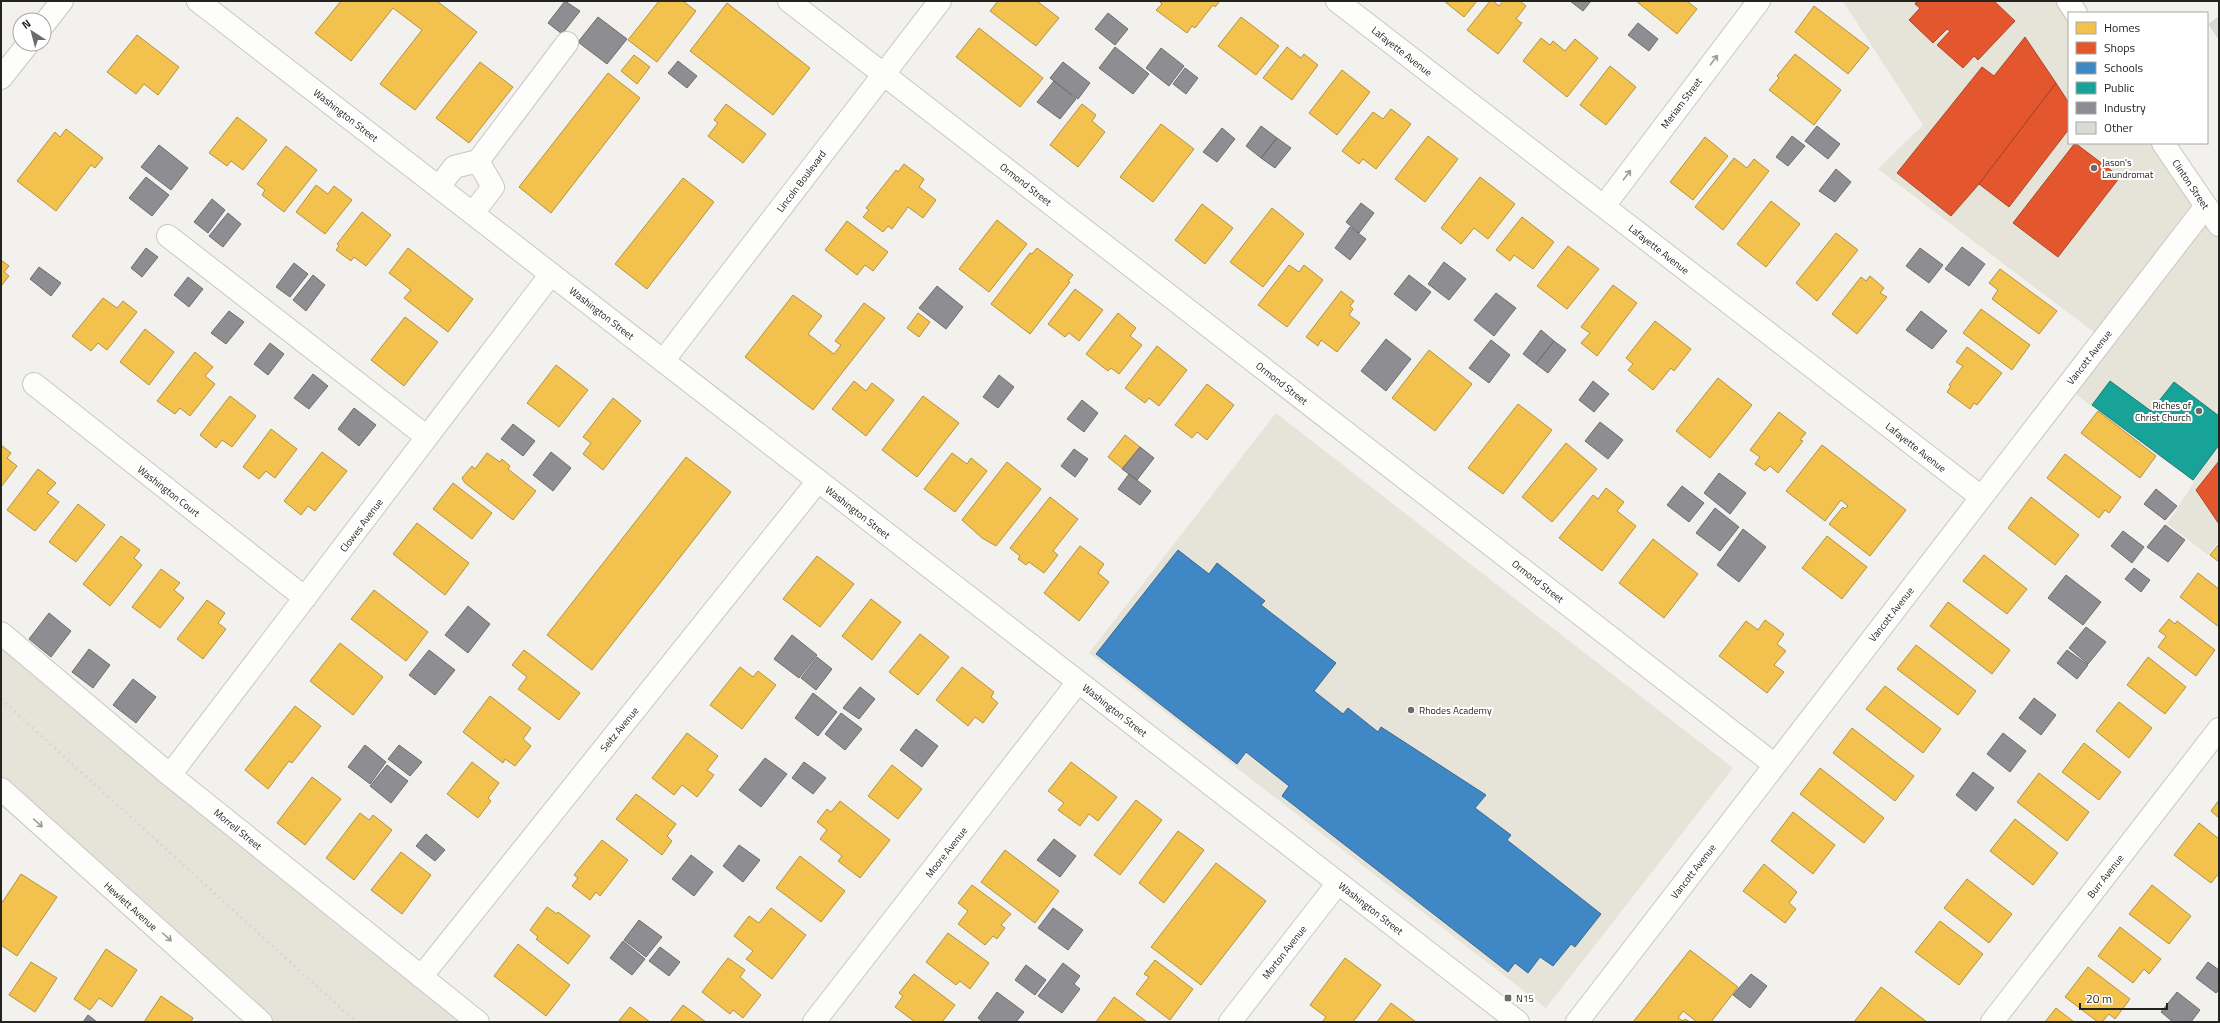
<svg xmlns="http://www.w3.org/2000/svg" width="2220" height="1023" viewBox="0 0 2220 1023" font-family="'Titillium Web',sans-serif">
<rect width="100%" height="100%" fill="#f2f1ed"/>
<!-- built -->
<path fill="#e6e3d9" d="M1843,1H2068L2069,143H2163L2219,225V541L2208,555L2167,524L2194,482L2066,387L2103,339L1878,169L1923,125Z
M1276,413L1733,768L1546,1008L1089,653Z
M1,646L79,714L371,952L381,946L478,1022H261L1,788Z"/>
<!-- homes -->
<path fill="#f2c14e" stroke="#b49240" d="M341,1H437L477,32L415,110L380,84L422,30L393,8L351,61L315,33Z
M659,1H683L696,11L657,62L628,40Z
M998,1H1037L1059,18L1036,46L990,11Z
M1159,1H1220L1215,7L1213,5L1195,28L1192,26L1187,33L1156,10L1162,4Z
M1444,1H1477L1464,17Z
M1490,1H1493L1499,6L1503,1H1520L1526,6L1516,19L1522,23L1498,54L1467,30Z
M1636,1H1687L1697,9L1677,34Z
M727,3L810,68L773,115L690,51Z
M1814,6L1869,48L1848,74L1795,32Z
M1241,17L1279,46L1256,75L1218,46Z
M979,28L1043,78L1020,107L956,57Z
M137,35L179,67L158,95L144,84L136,94L107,72Z
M1541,38L1550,45L1553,41L1565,51L1575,39L1598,58L1567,97L1523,61Z
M1287,47L1301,58L1304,54L1318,65L1292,100L1263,78Z
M1795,54L1841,90L1814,125L1769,90L1779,78L1777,76Z
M634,55L650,67L637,84L621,71Z
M480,62L513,87L469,143L436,118Z
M1610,66L1636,87L1606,125L1580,105Z
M1342,70L1370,92L1337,135L1309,113Z
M608,73L640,98L551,213L519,187Z
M726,104L766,134L743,163L708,136L718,123L714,120Z
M1082,104L1096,115L1092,121L1105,132L1078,167L1050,145Z
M1391,109L1411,124L1376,169L1363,159L1359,164L1342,151L1373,112L1383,119Z
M237,117L267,140L243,170L231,161L227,166L209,153Z
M1161,124L1194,149L1153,202L1120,177Z
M66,129L103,158L95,168L91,165L56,211L17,181L55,132L60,137Z
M1428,136L1458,159L1425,202L1395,179Z
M1705,137L1728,156L1693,200L1670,182Z
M286,146L317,170L284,212L262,195L265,190L257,184Z
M1734,158L1747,168L1754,159L1769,171L1723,230L1695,207Z
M904,164L924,179L919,187L936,200L923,218L908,207L892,229L888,226L883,232L863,217L869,210L866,208L896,170L898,172Z
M1480,177L1515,204L1488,239L1474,228L1461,244L1441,228Z
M683,178L714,202L647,289L615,264Z
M316,185L328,194L334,186L352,200L325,234L296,212Z
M1771,201L1800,224L1766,267L1737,244Z
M1202,204L1233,228L1205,264L1175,240Z
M1272,208L1304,234L1263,287L1230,262Z
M362,212L391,235L366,266L354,257L351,261L336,250L339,246L337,244Z
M1522,217L1554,242L1533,269L1514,255L1510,261L1496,250Z
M997,220L1027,244L989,292L959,269Z
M847,221L888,252L873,271L865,265L857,275L825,250Z
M1836,233L1858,250L1817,301L1796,283Z
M1568,246L1599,269L1567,309L1537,286Z
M408,248L473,299L448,332L404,298L411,290L389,273Z
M1037,248L1073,275L1068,281L1070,282L1030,334L991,304L1030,253L1032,254Z
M1,260L9,266L4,272L9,276L1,286Z
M1289,265L1299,272L1304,265L1323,280L1287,327L1258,305Z
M2000,269L2057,311L2039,334L1992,299L1998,290L1989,283Z
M1870,276L1884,288L1880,293L1887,297L1857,334L1832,314L1861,277L1866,281Z
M1613,285L1637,303L1597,356L1581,343L1590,333L1581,327Z
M1075,289L1103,310L1079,341L1069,333L1065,337L1048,324Z
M1341,291L1354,301L1350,306L1353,309L1349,315L1360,323L1337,352L1321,340L1318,346L1306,337Z
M793,295L822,316L808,334L834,354L841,345L835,341L864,303L885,318L813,410L745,357Z
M103,298L117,308L123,301L137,312L107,350L98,343L91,351L72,336Z
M1981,309L2030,345L2012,370L1963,333Z
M918,313L930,322L919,337L907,328Z
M1118,313L1136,328L1130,336L1142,345L1119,374L1111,368L1108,371L1086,354Z
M405,317L438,342L404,386L371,360Z
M1655,321L1691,349L1674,371L1671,368L1653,390L1628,370L1633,364L1626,358Z
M145,329L174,352L149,385L120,362Z
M1157,346L1187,370L1159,406L1149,398L1145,403L1125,388Z
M1967,347L2002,373L1977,405L1974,403L1970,409L1947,392L1951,386L1949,385L1963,366L1956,362Z
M1429,350L1472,384L1435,431L1392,398Z
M195,352L213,367L205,376L215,384L190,416L180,408L175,414L157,401Z
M556,365L588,390L559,427L527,403Z
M1718,378L1752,405L1710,458L1676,431Z
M854,381L866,391L872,383L894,400L866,436L832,409Z
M1207,384L1234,405L1207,440L1197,432L1192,438L1175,425Z
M230,396L256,416L232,447L222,440L216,448L200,435Z
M923,396L959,423L917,477L882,450Z
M613,398L641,421L603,470L583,454L591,443L583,437Z
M1518,404L1552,430L1503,494L1468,468Z
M2098,411L2156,456L2140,478L2081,433Z
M1779,412L1806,433L1800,440L1803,441L1778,473L1770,466L1765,471L1755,464L1760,457L1750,450Z
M271,429L297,449L275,478L266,471L259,479L243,467Z
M1125,435L1140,447L1123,469L1108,457Z
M1566,443L1597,469L1552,522L1522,497Z
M1,445L11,453L7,458L17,466L1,487Z
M1822,445L1906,510L1870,556L1829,524L1843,507L1845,509L1848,506L1841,500L1825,521L1786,491Z
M322,452L347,471L315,511L308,506L301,515L284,501Z
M487,453L500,462L502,459L510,466L508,469L536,491L513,520L465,483L462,478L472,466L475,469Z
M952,453L967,464L971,458L987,471L955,512L924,489Z
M2065,454L2121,497L2109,513L2105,510L2099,518L2047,478Z
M686,457L731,492L592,670L547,635Z
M1007,462L1041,489L996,546L982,538L962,520Z
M38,469L56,483L47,493L59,502L35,531L7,510Z
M453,483L492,513L472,539L433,509Z
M1606,488L1624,502L1617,511L1636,526L1602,571L1559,538L1593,495L1598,499Z
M1050,497L1078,519L1053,551L1058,555L1044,573L1029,562L1026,565L1018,559L1020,556L1010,548Z
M2031,497L2079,535L2055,565L2008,528Z
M78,504L105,525L76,562L49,542Z
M417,523L469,563L445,595L393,554Z
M121,536L140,550L134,558L142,565L110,606L83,584Z
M1827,536L1867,567L1842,599L1802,568Z
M1653,539L1698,574L1664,618L1619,583Z
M2219,544V562L2210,555Z
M1080,546L1104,564L1098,573L1109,582L1079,621L1044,593Z
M1984,555L2027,589L2007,614L1963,581Z
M817,556L854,584L820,627L783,599Z
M161,569L180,583L174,590L184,598L160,628L132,607Z
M2198,573L2219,589V627L2180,597Z
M374,590L428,632L406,661L351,619Z
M871,599L901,622L872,660L842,636Z
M207,600L225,613L218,623L226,629L203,659L177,639Z
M1948,602L2010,650L1992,674L1930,626Z
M2169,619L2175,624L2177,621L2215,650L2196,676L2158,647L2166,636L2159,631Z
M1765,620L1784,634L1777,644L1786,651L1774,665L1784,672L1767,693L1719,656L1746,621L1758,630Z
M920,634L949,657L918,695L889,672Z
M340,643L383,677L353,715L310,681Z
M1916,645L1976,691L1958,715L1897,669Z
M524,650L580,693L559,720L518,689L527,677L512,665Z
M2148,657L2186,687L2165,714L2127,685Z
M740,667L753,677L758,671L776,685L742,729L710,705Z
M962,667L994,692L991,697L998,703L983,723L975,717L968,726L936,700Z
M1885,686L1941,729L1923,753L1866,709Z
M490,696L531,728L523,739L531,746L515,766L505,759L503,763L463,732Z
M2119,702L2152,728L2129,758L2096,731Z
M295,706L321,726L292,763L289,761L268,789L245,770Z
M1852,728L1914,776L1895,801L1833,753Z
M687,733L718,756L707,770L714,775L697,797L682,785L674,795L652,778Z
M2084,743L2121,772L2099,800L2062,772Z
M472,762L499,783L488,798L491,801L478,818L447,794Z
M1071,762L1117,797L1098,821L1089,814L1080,826L1058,810L1064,803L1048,791Z
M892,765L922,789L898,819L868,796Z
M1820,768L1884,818L1864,843L1800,794Z
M2039,773L2089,812L2067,841L2017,802Z
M312,777L341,799L305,845L277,823Z
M636,794L676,824L667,836L672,841L662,855L616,819Z
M1136,800L1162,820L1120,875L1094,855Z
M2219,800V818L2211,811Z
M840,801L890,840L860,878L838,861L842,856L820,839L827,830L817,822L827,809L831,812Z
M1793,812L1835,845L1813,874L1771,841Z
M360,813L369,820L373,815L392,830L354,880L326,858Z
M2015,819L2058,853L2033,885L1990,851Z
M2199,823L2219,839V873L2211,883L2174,855Z
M1178,831L1204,850L1164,903L1139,883Z
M602,840L628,860L600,896L596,892L590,900L572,886L578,878L574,875Z
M1005,850L1059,891L1035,923L981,882Z
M401,852L431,875L402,914L371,890Z
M800,856L845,891L821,922L776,888Z
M1216,863L1266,901L1201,985L1151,947Z
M1764,864L1797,892L1789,903L1796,909L1785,923L1743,891Z
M21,874L57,897L17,956L1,945V904Z
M1967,879L2012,914L1989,943L1944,908Z
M972,885L1011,914L1001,925L1005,928L997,939L993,936L985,945L958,924L968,911L958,903Z
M2152,885L2191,916L2169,944L2129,914Z
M547,907L557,914L558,912L590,936L568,964L536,939L538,937L530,930Z
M771,908L806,935L772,979L746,959L753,951L734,936L749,916L759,923Z
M1940,921L1983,954L1959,985L1915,952Z
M2120,927L2161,959L2149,974L2144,969L2133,983L2098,956Z
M948,933L989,963L970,989L960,981L956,985L926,962Z
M518,944L570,985L546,1016L494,976Z
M106,949L137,970L112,1007L99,998L90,1010L74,999Z
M1690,950L1738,987L1711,1022H1697L1683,1011L1678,1018L1683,1021L1685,1019L1690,1022H1633Z
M728,958L745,970L740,977L761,995L743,1018L733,1010L730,1014L702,992Z
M1345,958L1381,985L1353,1022H1322L1326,1017L1310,1005Z
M1155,960L1193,989L1170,1020L1136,994L1149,977L1144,974Z
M31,962L57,978L35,1012L9,995Z
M2088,967L2130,999L2115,1019L2109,1014L2102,1022H2098L2065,997Z
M914,974L955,1005L942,1022H915L895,1007L903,996L899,993Z
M1881,987L1927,1022H1854Z
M161,996L193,1018L191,1022H144Z
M1114,997L1147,1022H1096Z
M1391,1003L1416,1022H1377Z
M683,1005L706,1022H670Z
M630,1007L650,1022H618Z
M2056,1008L2074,1022H2045Z"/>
<!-- shops -->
<path fill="#e4572e" stroke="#aa472a" d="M1917,1H1994L2015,21L1978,60L1974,56L1963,68L1937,45L1950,31L1947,29L1933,43L1909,20L1920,8L1915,4Z
M2025,37L2056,83L1979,184L1951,216L1897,173L1982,67L1994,76Z
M2056,83L2069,103V129L2009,207L1979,184Z
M2075,143L2120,177L2058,257L2013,223Z
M2219,461V524L2196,490Z"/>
<!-- schools -->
<path fill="#3f88c5" stroke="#376a94" d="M1178,550L1209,574L1217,563L1265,601L1261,605L1336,663L1314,691L1343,714L1348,708L1378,732L1381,727L1486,795L1475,808L1511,835L1507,840L1601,914L1575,947L1571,944L1553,966L1540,957L1528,973L1515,963L1508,972L1282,796L1289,786L1246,752L1237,764L1096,654Z"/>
<!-- public -->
<path fill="#17a398" stroke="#1b7d74" d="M2110,381L2151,411L2174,382L2219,416V445L2193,480L2092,405Z"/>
<!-- industry -->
<path fill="#8d8d92" stroke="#6d6d70" d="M565,1L580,11L562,34L548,23Z
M1570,1H1591L1583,11Z
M1108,13L1128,29L1115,45L1095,29Z
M598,17L627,39L607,64L578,42Z
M1638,23L1658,39L1649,51L1628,35Z
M1115,47L1149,74L1133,94L1099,68Z
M1161,48L1184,66L1169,86L1146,68Z
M678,61L697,76L687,88L668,73Z
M1063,62L1090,83L1078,99L1050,78Z
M1185,68L1198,78L1186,94L1173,84Z
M1054,81L1076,99L1060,119L1037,102Z
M1261,126L1277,138L1261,158L1246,146Z
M1817,126L1840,144L1828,159L1805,141Z
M1222,128L1235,139L1217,162L1203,152Z
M1792,136L1805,146L1788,166L1776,157Z
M1277,138L1291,148L1275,168L1261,158Z
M159,145L188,168L171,190L141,167Z
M1836,169L1851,182L1835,202L1819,191Z
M146,177L169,195L152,216L129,198Z
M212,199L225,210L208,233L194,222Z
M1361,203L1374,213L1359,233L1346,222Z
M228,213L241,224L223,247L209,236Z
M1350,227L1366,239L1350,260L1335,248Z
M1962,247L1985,264L1969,286L1945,269Z
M146,248L158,257L142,277L131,268Z
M1920,248L1943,265L1929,283L1906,266Z
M1444,262L1466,279L1449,300L1428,284Z
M294,263L308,274L290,297L276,287Z
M39,267L61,283L51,296L30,279Z
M313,275L325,285L306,311L293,300Z
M1409,275L1431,292L1416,311L1394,294Z
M188,277L203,289L189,307L174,295Z
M937,286L963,307L946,329L919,308Z
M1496,293L1516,308L1494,336L1474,320Z
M229,311L244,322L226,344L211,333Z
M1921,311L1947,331L1932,349L1906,330Z
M1541,330L1554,341L1536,364L1523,354Z
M1386,339L1411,359L1386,391L1361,371Z
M1491,340L1510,355L1489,383L1469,368Z
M1554,341L1566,350L1548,373L1536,364Z
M270,343L284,354L268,375L254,364Z
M313,374L328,386L309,409L294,398Z
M999,375L1014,387L998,408L983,397Z
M1593,381L1609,394L1594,412L1579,400Z
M1082,400L1098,413L1084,432L1067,419Z
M354,408L376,425L359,446L338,429Z
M1600,422L1623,440L1608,459L1585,441Z
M513,424L535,441L523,456L501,439Z
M1140,447L1154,458L1137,480L1122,469Z
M1074,449L1088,459L1075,477L1061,466Z
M551,452L571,468L553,491L533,475Z
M1719,473L1746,493L1730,514L1704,493Z
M1129,474L1151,491L1140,505L1118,489Z
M1682,486L1704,503L1689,522L1667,505Z
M2156,489L2177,506L2165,520L2144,504Z
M1715,508L1739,527L1720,551L1696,533Z
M2165,525L2185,540L2168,562L2147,547Z
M1743,529L1766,547L1739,582L1717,565Z
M2123,531L2144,547L2132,563L2111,546Z
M2134,568L2150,580L2141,592L2125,579Z
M2066,575L2101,602L2083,625L2048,598Z
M468,606L490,624L468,653L445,635Z
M49,613L71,631L51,657L29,639Z
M2086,627L2106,642L2088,664L2069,648Z
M792,635L817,655L799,678L774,659Z
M89,649L110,665L93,688L72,672Z
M429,650L455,670L435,695L409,675Z
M2067,650L2088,665L2077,679L2057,663Z
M817,657L832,669L816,690L801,678Z
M133,679L156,697L136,723L113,705Z
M860,687L875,699L859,719L843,708Z
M813,693L837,712L818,736L795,718Z
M2034,698L2056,715L2041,735L2019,718Z
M841,713L862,729L845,750L825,734Z
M916,729L938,746L922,767L900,750Z
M2003,733L2026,751L2010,772L1987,754Z
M365,745L386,762L370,784L348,767Z
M399,745L422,762L410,776L388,759Z
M765,758L787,774L761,807L739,790Z
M804,762L826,778L813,794L792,778Z
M387,765L408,781L391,803L370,786Z
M1973,772L1994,788L1976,811L1956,795Z
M426,834L445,850L435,861L416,846Z
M1054,839L1076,856L1060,877L1037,860Z
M739,845L760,860L743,882L723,866Z
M691,855L713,872L694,896L672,879Z
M1053,908L1083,930L1068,950L1038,928Z
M639,920L662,937L646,957L624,940Z
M623,941L645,959L632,975L610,958Z
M660,947L680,962L669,976L649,961Z
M2208,962L2219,970V990L2216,993L2196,978Z
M1063,963L1080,976L1074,984L1080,989L1062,1013L1038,996Z
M1026,965L1046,980L1035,995L1015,980Z
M1751,974L1767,986L1750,1008L1733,995Z
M997,992L1024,1012L1016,1022H983L978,1018Z
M2177,992L2200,1010L2191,1022H2173L2161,1012Z
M88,1015L97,1022H83Z"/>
<!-- building -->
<path fill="#dbdad7" stroke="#d6d6d3" d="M2219,17V37L2218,38L2209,24Z"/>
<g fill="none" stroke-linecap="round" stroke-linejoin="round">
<defs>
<path id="minor" d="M789,1L1775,765
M1337,1L1981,497
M44,24L62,1
M1,78L28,44
M439,187L454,167L478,161
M1604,206L1759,1
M473,213L493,187L478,161L567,43
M168,236L427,437
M663,361L940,1
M34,384L305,598
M1,633L170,775L478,1022
M170,775L551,274
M1,789L261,1022
M421,977L818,481
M814,1022L1078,682
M1230,1022L1338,883
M1577,1022L2206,206
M1992,1022L2219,729"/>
<path id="major" d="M198,1L1518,1022
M2068,1L2076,13
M2163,143L2219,225"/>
</defs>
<!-- minor casing -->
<use href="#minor" stroke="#c8c7c4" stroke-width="24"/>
<!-- major casing -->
<use href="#major" stroke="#c8c7c4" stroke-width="24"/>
<!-- minor -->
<use href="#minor" stroke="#fdfdfc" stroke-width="22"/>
<!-- major -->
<use href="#major" stroke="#fdfdfc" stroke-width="22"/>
<!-- rail -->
<path stroke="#d7d7d5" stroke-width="3" stroke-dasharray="2 4" stroke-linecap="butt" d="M1,699L356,1022"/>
</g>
<!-- one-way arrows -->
<defs><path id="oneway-shaft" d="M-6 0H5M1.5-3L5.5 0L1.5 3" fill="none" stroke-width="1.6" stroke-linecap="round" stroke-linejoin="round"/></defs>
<g stroke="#9b9b99">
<use href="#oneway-shaft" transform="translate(1714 60) rotate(-53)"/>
<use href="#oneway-shaft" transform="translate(1627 175) rotate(-53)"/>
<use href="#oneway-shaft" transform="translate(38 823) rotate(42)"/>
<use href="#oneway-shaft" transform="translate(167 937) rotate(42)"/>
</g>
<!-- markers -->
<g fill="#6b6b68" stroke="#fff" stroke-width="1.5">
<circle cx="2094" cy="168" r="4"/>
<circle cx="2199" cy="411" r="4"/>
<circle cx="1411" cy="710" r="4"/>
<rect x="1504" y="994" width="8" height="8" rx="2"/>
</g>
<g text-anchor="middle" stroke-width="4" stroke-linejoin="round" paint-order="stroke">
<!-- street labels -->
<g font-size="10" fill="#232320" stroke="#fff">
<text transform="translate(1402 51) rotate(38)" y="4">Lafayette Avenue</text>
<text transform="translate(1681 103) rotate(-53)" y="4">Meriam Street</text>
<text transform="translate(346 115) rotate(38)" y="4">Washington Street</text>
<text transform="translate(801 181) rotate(-53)" y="4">Lincoln Boulevard</text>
<text transform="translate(1026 184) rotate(38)" y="4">Ormond Street</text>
<text transform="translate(2191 184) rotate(56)" y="4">Clinton Street</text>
<text transform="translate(1659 249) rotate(38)" y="4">Lafayette Avenue</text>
<text transform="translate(602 313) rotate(38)" y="4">Washington Street</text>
<text transform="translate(2089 357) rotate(-52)" y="4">Vancott Avenue</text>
<text transform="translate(1282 383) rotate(38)" y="4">Ormond Street</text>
<text transform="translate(1916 447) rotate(38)" y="4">Lafayette Avenue</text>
<text transform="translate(169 491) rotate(38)" y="4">Washington Court</text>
<text transform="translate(858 512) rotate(38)" y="4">Washington Street</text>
<text transform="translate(361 525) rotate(-53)" y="4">Clowes Avenue</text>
<text transform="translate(1538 581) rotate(38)" y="4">Ormond Street</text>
<text transform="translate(1891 614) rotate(-52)" y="4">Vancott Avenue</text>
<text transform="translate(1115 710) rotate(38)" y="4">Washington Street</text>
<text transform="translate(619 729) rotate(-51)" y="4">Seitz Avenue</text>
<text transform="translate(238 829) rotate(39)" y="4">Morrell Street</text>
<text transform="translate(946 852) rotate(-52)" y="4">Moore Avenue</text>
<text transform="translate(1693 871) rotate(-52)" y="4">Vancott Avenue</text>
<text transform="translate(2105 876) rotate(-52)" y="4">Burr Avenue</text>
<text transform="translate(131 906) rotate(42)" y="4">Hewlett Avenue</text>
<text transform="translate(1371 908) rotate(38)" y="4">Washington Street</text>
<text transform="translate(1284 952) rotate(-52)" y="4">Morton Avenue</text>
</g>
<!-- poi labels -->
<g font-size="10" fill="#232320" stroke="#fff" text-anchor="start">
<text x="2102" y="166">Jason's<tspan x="2102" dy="12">Laundromat</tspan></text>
<text x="2191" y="409" text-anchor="end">Riches of<tspan x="2191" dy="12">Christ Church</tspan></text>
<text x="1419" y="714">Rhodes Academy</text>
<text x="1516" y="1002">N15</text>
</g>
</g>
<!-- border -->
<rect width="2220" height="1023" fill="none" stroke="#232320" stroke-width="4"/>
<!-- legend -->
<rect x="2068" y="12" width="140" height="132" fill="#ffffff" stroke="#a7a7a6"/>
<rect x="2076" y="22" width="20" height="12" fill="#f2c14e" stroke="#a7a7a6"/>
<text x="2104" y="32" font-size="12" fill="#232320">Homes</text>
<rect x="2076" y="42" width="20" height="12" fill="#e4572e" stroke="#a7a7a6"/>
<text x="2104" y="52" font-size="12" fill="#232320">Shops</text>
<rect x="2076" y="62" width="20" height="12" fill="#3f88c5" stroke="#a7a7a6"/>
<text x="2104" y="72" font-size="12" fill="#232320">Schools</text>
<rect x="2076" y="82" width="20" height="12" fill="#17a398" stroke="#a7a7a6"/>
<text x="2104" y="92" font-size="12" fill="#232320">Public</text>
<rect x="2076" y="102" width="20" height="12" fill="#8d8d92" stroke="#a7a7a6"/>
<text x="2104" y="112" font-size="12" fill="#232320">Industry</text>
<rect x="2076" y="122" width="20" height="12" fill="#dbdad7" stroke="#a7a7a6"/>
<text x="2104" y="132" font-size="12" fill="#232320">Other</text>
<!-- north arrow -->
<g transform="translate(32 32) rotate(324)"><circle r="19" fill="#ffffff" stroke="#a7a7a6"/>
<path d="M0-3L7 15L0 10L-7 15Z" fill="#6b6b68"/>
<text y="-6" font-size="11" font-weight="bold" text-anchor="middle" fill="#232320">N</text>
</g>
<!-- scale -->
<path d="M2080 1003v6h87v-6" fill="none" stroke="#232320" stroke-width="2"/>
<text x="2086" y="1003" font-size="12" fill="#232320" stroke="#ffffff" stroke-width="3" paint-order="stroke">20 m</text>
</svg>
